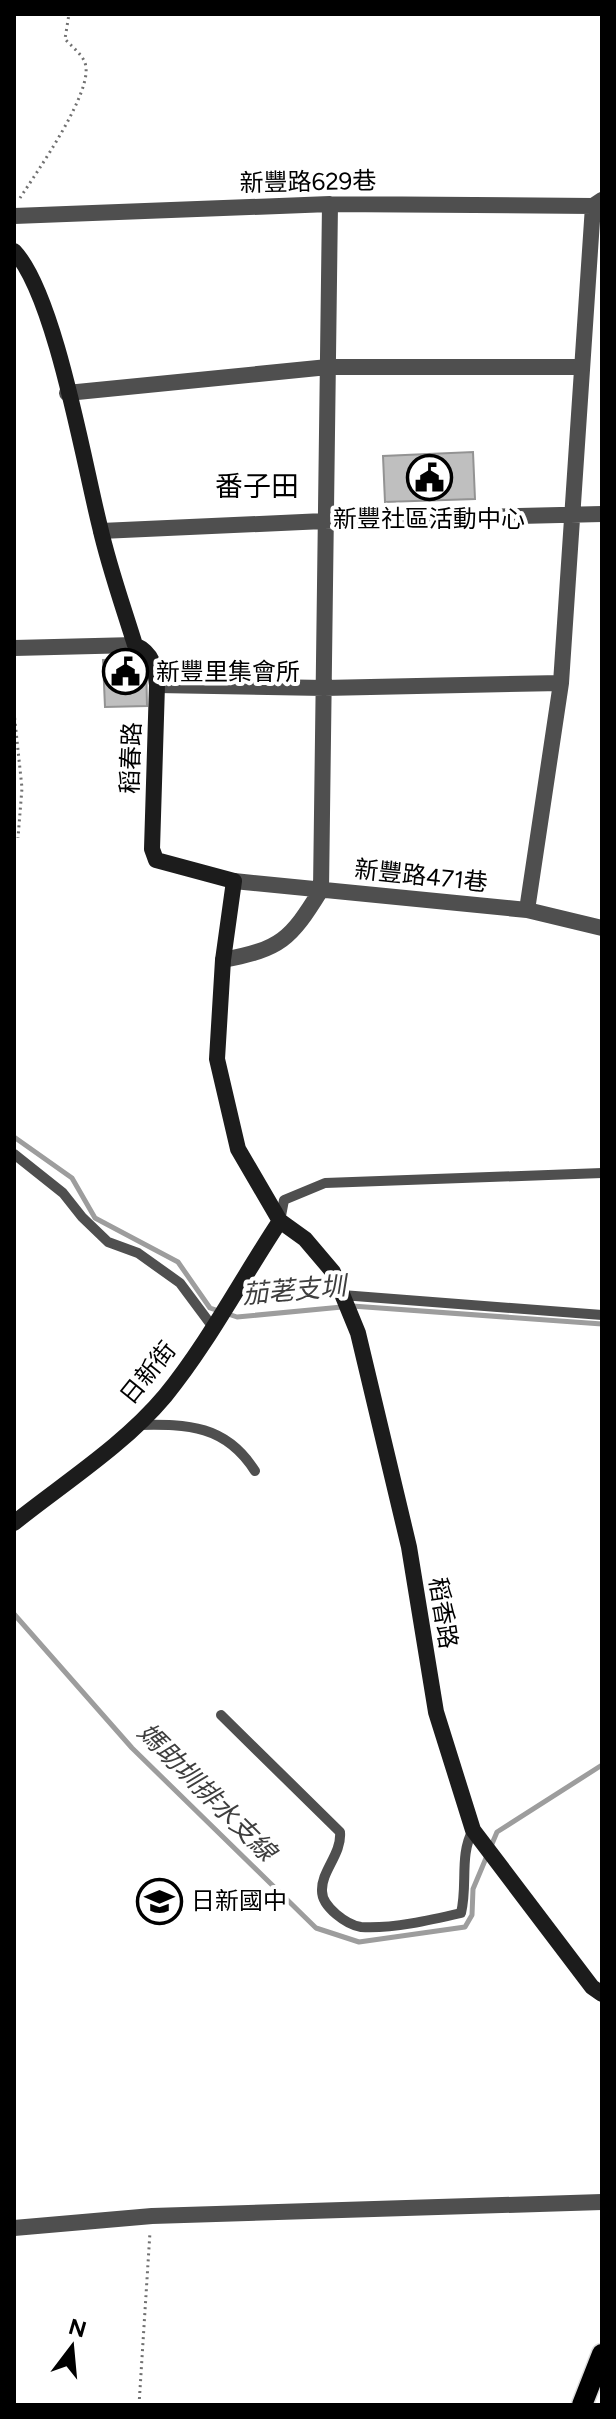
<svg xmlns="http://www.w3.org/2000/svg" width="616" height="2419" viewBox="0 0 616 2419" font-family="Figtree,'Noto Sans TC',sans-serif">
<rect width="100%" height="100%" fill="#fff"/>
<g fill="none" stroke-linecap="round" stroke-linejoin="round">
<!-- stream -->
<path stroke="#9d9d9d" stroke-width="5" d="M14,1137L72,1178L95,1218L178,1262L210,1308L237,1317L342,1307
M352,1306L602,1324
M14,1614L132,1748L316,1928L359,1942L465,1927L472,1915L473,1889L497,1832L602,1765"/>
</g>
<!-- building -->
<path fill="#bfbfbf" stroke="#939393" stroke-width="2" d="M473,452L475,499L385,502L383,456Z
M146,659L147,706L105,707L103,660Z"/>
<g fill="none" stroke-linecap="round" stroke-linejoin="round">
<defs>
<path id="primary" d="M582,2405L602,2354"/>
</defs>
<!-- primary casing -->
<use href="#primary" stroke="#dbdbdb" stroke-width="23"/>
<!-- path -->
<path stroke="#717171" stroke-width="3" stroke-dasharray="2 4" stroke-linecap="butt" d="M20,198C36,173 95,90 85,63C82,54 71,46 65,39L69,14
M14,712L22,788L18,838
M139,2405L150,2232"/>
<!-- lane -->
<path stroke="#4f4f4f" stroke-width="10" d="M14,1154L63,1193L82,1217L108,1242L138,1253L180,1283L212,1326
M280,1221L284,1200L325,1183L602,1173
M342,1295L602,1315
M138,1425C188,1424 226,1425 255,1471
M221,1715L340,1832C342,1854 321,1871 322,1891C322,1907 347,1925 361,1927C392,1929 431,1920 461,1913C468,1885 459,1855 473,1830"/>
<!-- street -->
<path stroke="#4f4f4f" stroke-width="16" d="M14,216L330,204L593,206L602,200
M67,393L328,367H582
M101,531L324,521L602,514
M14,648L135,645
M157,685L324,688L561,683
M234,881L527,910L602,928
M527,910L561,683L593,206
M223,960C281,949 290,940 321,890L330,204
M14,2228L152,2216L602,2202"/>
<!-- secondary -->
<path stroke="#1c1c1c" stroke-width="16" d="M14,251C55,294 84,464 100,527C109,567 123,606 135,645C153,653 155,667 157,685L152,849L156,860L234,881L223,960L217,1059L238,1149L280,1221L305,1239L333,1272L358,1333L409,1547L436,1712L473,1830L592,1987L602,1994
M14,1523C64,1483 124,1445 165,1396C209,1342 242,1278 280,1221"/>
<!-- primary -->
<use href="#primary" stroke="#000" stroke-width="20"/>
</g>
<!-- icons -->
<defs>
<symbol id="civic-ring" viewBox="-11 -11 22 22"><circle r="9.5" fill="#fff" stroke="#000" stroke-width="1.5"/><path d="M-.6-6.5H3V-4.5H.6V-3L4-1V1h2V6H-6V1h2V-1L-.6-3ZM-1.2 2.5V6h2.4V2.5Z" fill="#000"/></symbol>
<symbol id="school-ring" viewBox="-11 -11 22 22"><circle r="9.5" fill="#fff" stroke="#000" stroke-width="1.5"/><path d="M0-5L7-2L0 1L-7-2ZM-4 1L0 2.5L4 1V4Q0 6-4 4Z" fill="#000"/></symbol>
</defs>
<g fill-rule="evenodd">
<use href="#civic-ring" x="404" y="452" width="51" height="51"/>
<use href="#civic-ring" x="100" y="646" width="51" height="51"/>
<use href="#school-ring" x="134" y="1876" width="51" height="51"/>
</g>
<g text-anchor="middle" stroke-width="8" stroke-linejoin="round" paint-order="stroke">
<!-- street labels -->
<g font-size="24" fill="#000" stroke="#fff">
<text transform="translate(308 182) rotate(-1)" y="8">新豐路629巷</text>
<text transform="translate(131 758) rotate(-88)" y="8">稻春路</text>
<text transform="translate(421 876) rotate(6)" y="8">新豐路471巷</text>
<text transform="translate(148 1373) rotate(-51)" y="8">日新街</text>
<text transform="translate(443 1613) rotate(81)" y="8">稻香路</text>
</g>
<!-- poi labels -->
<g font-size="24" fill="#000" stroke="#fff" text-anchor="start">
<text x="429" y="527" text-anchor="middle">新豐社區活動中心</text>
<text x="156" y="680">新豐里集會所</text>
<text x="191" y="1909">日新國中</text>
</g>
<!-- water labels -->
<g font-size="26" font-style="italic" fill="#3e3e3e" stroke="#fff">
<text transform="translate(294 1290) rotate(-5)" y="9">茄荖支圳</text>
<text transform="translate(207 1792) rotate(45)" y="9">媽助圳排水支線</text>
</g>
<!-- quarter labels -->
<g font-size="28" fill="#000" stroke="#fff">
<text x="257" y="496">番子田</text>
</g>
</g>
<!-- border -->
<rect width="616" height="2419" fill="none" stroke="#000000" stroke-width="32"/>
<!-- north arrow -->
<g transform="translate(72 2347) rotate(16)" stroke="#ffffff" stroke-width="6" paint-order="stroke">
<path d="M0-6L14 30L0 20L-14 30Z" fill="#000000"/>
<text y="-12" font-size="22" font-weight="bold" text-anchor="middle" fill="#000000">N</text>
</g>
</svg>
